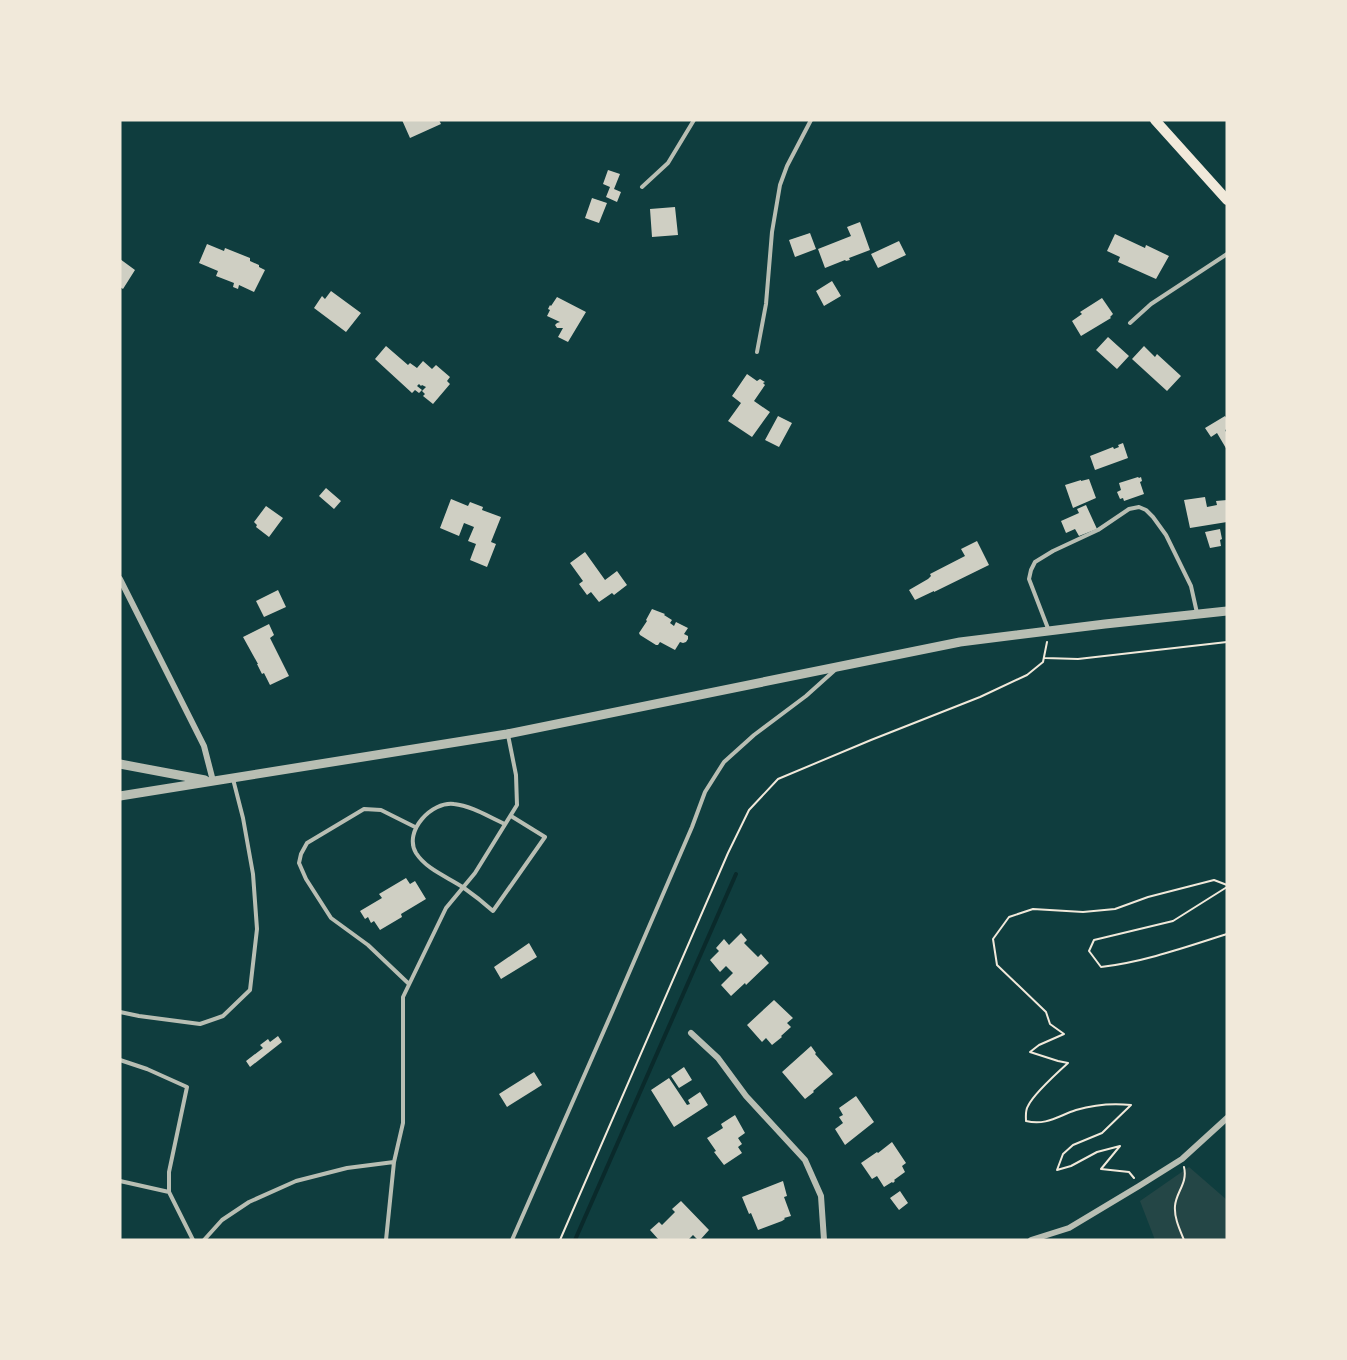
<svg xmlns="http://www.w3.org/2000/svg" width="1347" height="1360" viewBox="0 0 1347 1360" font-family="'IBM Plex Sans',sans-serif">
<rect width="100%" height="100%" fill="#0f3d3e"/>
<!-- green -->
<path fill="#244646" d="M1189,1167L1227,1200V1240H1155L1140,1201Z"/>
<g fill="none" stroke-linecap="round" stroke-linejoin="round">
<!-- stream -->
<path stroke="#0a2a2b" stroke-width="4" d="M575,1240L736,874"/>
</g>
<!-- building -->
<path fill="#cfcfc3" d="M402,120H439L441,124L410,138Z
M608,170L620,174L614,189L621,192L617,202L606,197L610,187L603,184Z
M592,198L607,203L599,223L585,218Z
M675,207L678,235L652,237L650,209Z
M860,222L870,250L849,258L850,260L846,261L845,260L825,268L818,249L851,236L847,227Z
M810,233L816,249L795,257L789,240Z
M1115,234L1145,248L1146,245L1169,256L1156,279L1118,262L1120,257L1107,251Z
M899,241L906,255L878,268L871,254Z
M207,244L224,251L225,248L250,258V261L259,265V267L265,270L254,292L239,285L238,289L233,287L234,283L216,276L218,271L199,263Z
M120,259L135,270L123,289L120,287Z
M832,281L841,296L824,306L816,291Z
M331,291L361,313L346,332L314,308L322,296L325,299Z
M557,297L586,312L568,342L558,337L563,328H557L555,325L557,323L560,322L547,316L550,310L548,309L550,305L551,306Z
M1102,298L1113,314L1110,317L1111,318L1081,336L1072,321L1082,314L1080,312Z
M1108,337L1129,356L1117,369L1096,350Z
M386,346L408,365L410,363L417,368L423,361L432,369L436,365L450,377L447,381L450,384L433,404L423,396L425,394L422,391L426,387L422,385L421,386L419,384L417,386L422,390L419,393L415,390L412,393L375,359Z
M1144,346L1155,357L1157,354L1181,376L1167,391L1132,359Z
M747,374L757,381L760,379L765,382L763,383L765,385L754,401L770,412L752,437L728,421L741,403L732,396Z
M778,416L792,423L779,447L765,440Z
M1225,416L1227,419V429L1225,430L1227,434V450L1217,433L1211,437L1205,428Z
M1123,443L1128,458L1095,470L1090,456L1113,447L1114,449L1119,447L1118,445Z
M1138,477L1139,478L1141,477L1142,481L1140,482L1144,494L1124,501L1123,498L1120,499L1117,492L1121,490L1119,483Z
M1089,479L1096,498L1073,508L1065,485L1081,480V481Z
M326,488L341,501L334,509L319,496Z
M1205,497L1207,507L1217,505L1216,501L1227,500V522L1190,528L1184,500Z
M451,499L468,506L470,502L483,507L482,510L501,517L491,542L496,544L487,567L470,560L476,544L468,541L474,527L464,523L459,536L440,528Z
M1086,505L1097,529L1079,536L1075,529L1066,533L1061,521L1079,513L1077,509Z
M266,506L283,518L269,537L256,527L257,525L254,522Z
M1220,529L1222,539L1220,540L1221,546L1210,548L1205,532Z
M977,541L989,565L934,592V591L915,600L909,590L928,579L931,576L930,574L965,556L961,549Z
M585,552L605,580L617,571L627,585L614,595L612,593L599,602L591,592L587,595L579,584L583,581L570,563Z
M278,590L286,607L264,617L256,601Z
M652,609L665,614L664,615L672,620L670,623L674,626L676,622L688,628L684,634L688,636V639L686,642L683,643L680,642L675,650L660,642L658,645H656L640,635L639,633L647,621L646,620Z
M269,624L274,635L270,638L289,676L270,685L264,673L262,674L257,664H258L243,637Z
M406,878L410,884L415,881L426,899L401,914L402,917L380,930L374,921L371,923L368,917L365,919L360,911L382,898L379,894Z
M741,933L747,940L744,943L758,957L761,954L769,963L746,985L745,983L731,996L721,985L733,973L726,966L720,972L710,960L719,951L716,948L724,939L729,945Z
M529,943L537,957L501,979L494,967Z
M774,1000L793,1018L787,1023L791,1027L781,1036L782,1037L772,1045L766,1038L762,1042L747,1025Z
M278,1036L282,1042L250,1067L246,1061L263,1048L260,1045L268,1039L270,1042Z
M811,1046L816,1053L815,1054L833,1074L813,1091L814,1092L805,1099L782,1072Z
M684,1067L692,1080L679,1088L671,1076Z
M534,1072L542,1085L507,1107L499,1094Z
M669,1078L687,1105L690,1104L688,1100L700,1092L708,1105L674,1127L651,1090Z
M856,1096L874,1122L845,1145L835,1129L843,1123L839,1117L843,1115L839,1108Z
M735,1115L745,1133L738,1138L742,1144L738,1147L742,1153L724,1165L714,1152L716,1151L707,1138L723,1128L721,1124Z
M892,1142L906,1163L902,1166L905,1172L894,1180L895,1181L893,1183L892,1182L884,1187L877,1176L872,1179L861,1163L877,1152L878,1153Z
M783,1181L787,1196L784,1197L791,1216L784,1218L785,1219L782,1221L758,1230L751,1213L749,1214L742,1197Z
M900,1191L908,1203L899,1210L890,1198Z
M681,1201L709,1230L700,1240H698L693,1235L688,1240H659L650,1230L659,1222L662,1225L675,1212L672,1209Z"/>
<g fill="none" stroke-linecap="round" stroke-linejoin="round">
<!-- path -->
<path stroke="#f1e9da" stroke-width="2" d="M1045,658L1078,659L1227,642
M1227,887L1173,921L1094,940L1089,951L1101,967C1144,962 1186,947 1227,934
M1184,1167C1188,1183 1176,1192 1175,1206C1174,1218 1180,1230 1184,1240
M1134,1178L1129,1172L1101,1169L1120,1146L1097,1152L1071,1166L1057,1170L1063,1154L1073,1145L1102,1133L1131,1105C1113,1103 1093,1105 1076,1110C1058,1116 1046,1126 1026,1121C1026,1116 1025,1111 1028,1106C1033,1095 1058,1072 1068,1063L1058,1061L1030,1052L1039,1045L1064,1034L1050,1024L1046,1012L997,965L993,939L1009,917L1033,909L1083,912L1115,909L1148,897L1214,880L1227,885
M560,1240L728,853L749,810L778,779L871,740L980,697L1027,675L1043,662L1047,642"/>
<!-- service -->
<path stroke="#b8beb3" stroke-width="4" d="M642,187L668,163L694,120
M1130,323L1151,304L1227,254
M757,352L766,304L772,232L780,185L787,166L811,120
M1049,631L1029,579L1031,570L1035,562L1053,551L1098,530L1129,509L1139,507L1146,510L1153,517L1166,535L1191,586L1197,613
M505,824C489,817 472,806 454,804C432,801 403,831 416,853C427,870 448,877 464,888C474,895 484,903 493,911L545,837L511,816
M409,984L368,945L331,918L306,879L299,863L301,854L307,843L364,809L381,810L415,827
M120,1012L139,1016L200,1024L223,1016L250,990L257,929L253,874L243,818L233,779
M120,1060L147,1069L187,1087L169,1172V1192
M120,1181L169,1192L193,1240
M204,1240L222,1220L249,1202L296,1181L347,1168L394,1162
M386,1240L394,1162L403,1123V997L446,908L475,873L517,805L516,775L508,735
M512,1240L613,1010L692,827L705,792L724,762L754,735L806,696L835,670"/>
<!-- minor -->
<path stroke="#b8beb3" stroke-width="6" d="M120,579L204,746L213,781
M691,1033L718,1058L746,1096L805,1160L821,1196L824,1240
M1031,1240L1069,1228L1139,1186L1182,1159L1227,1118"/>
<!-- tertiary -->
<path stroke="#b8beb3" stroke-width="9" d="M120,764L205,780
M120,796L507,734L960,642L1105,624L1227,611"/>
<!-- secondary -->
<path stroke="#f1e9da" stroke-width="10" d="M1155,120L1227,200"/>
</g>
<!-- border -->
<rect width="1347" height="1360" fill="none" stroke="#f1e9da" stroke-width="243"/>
</svg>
